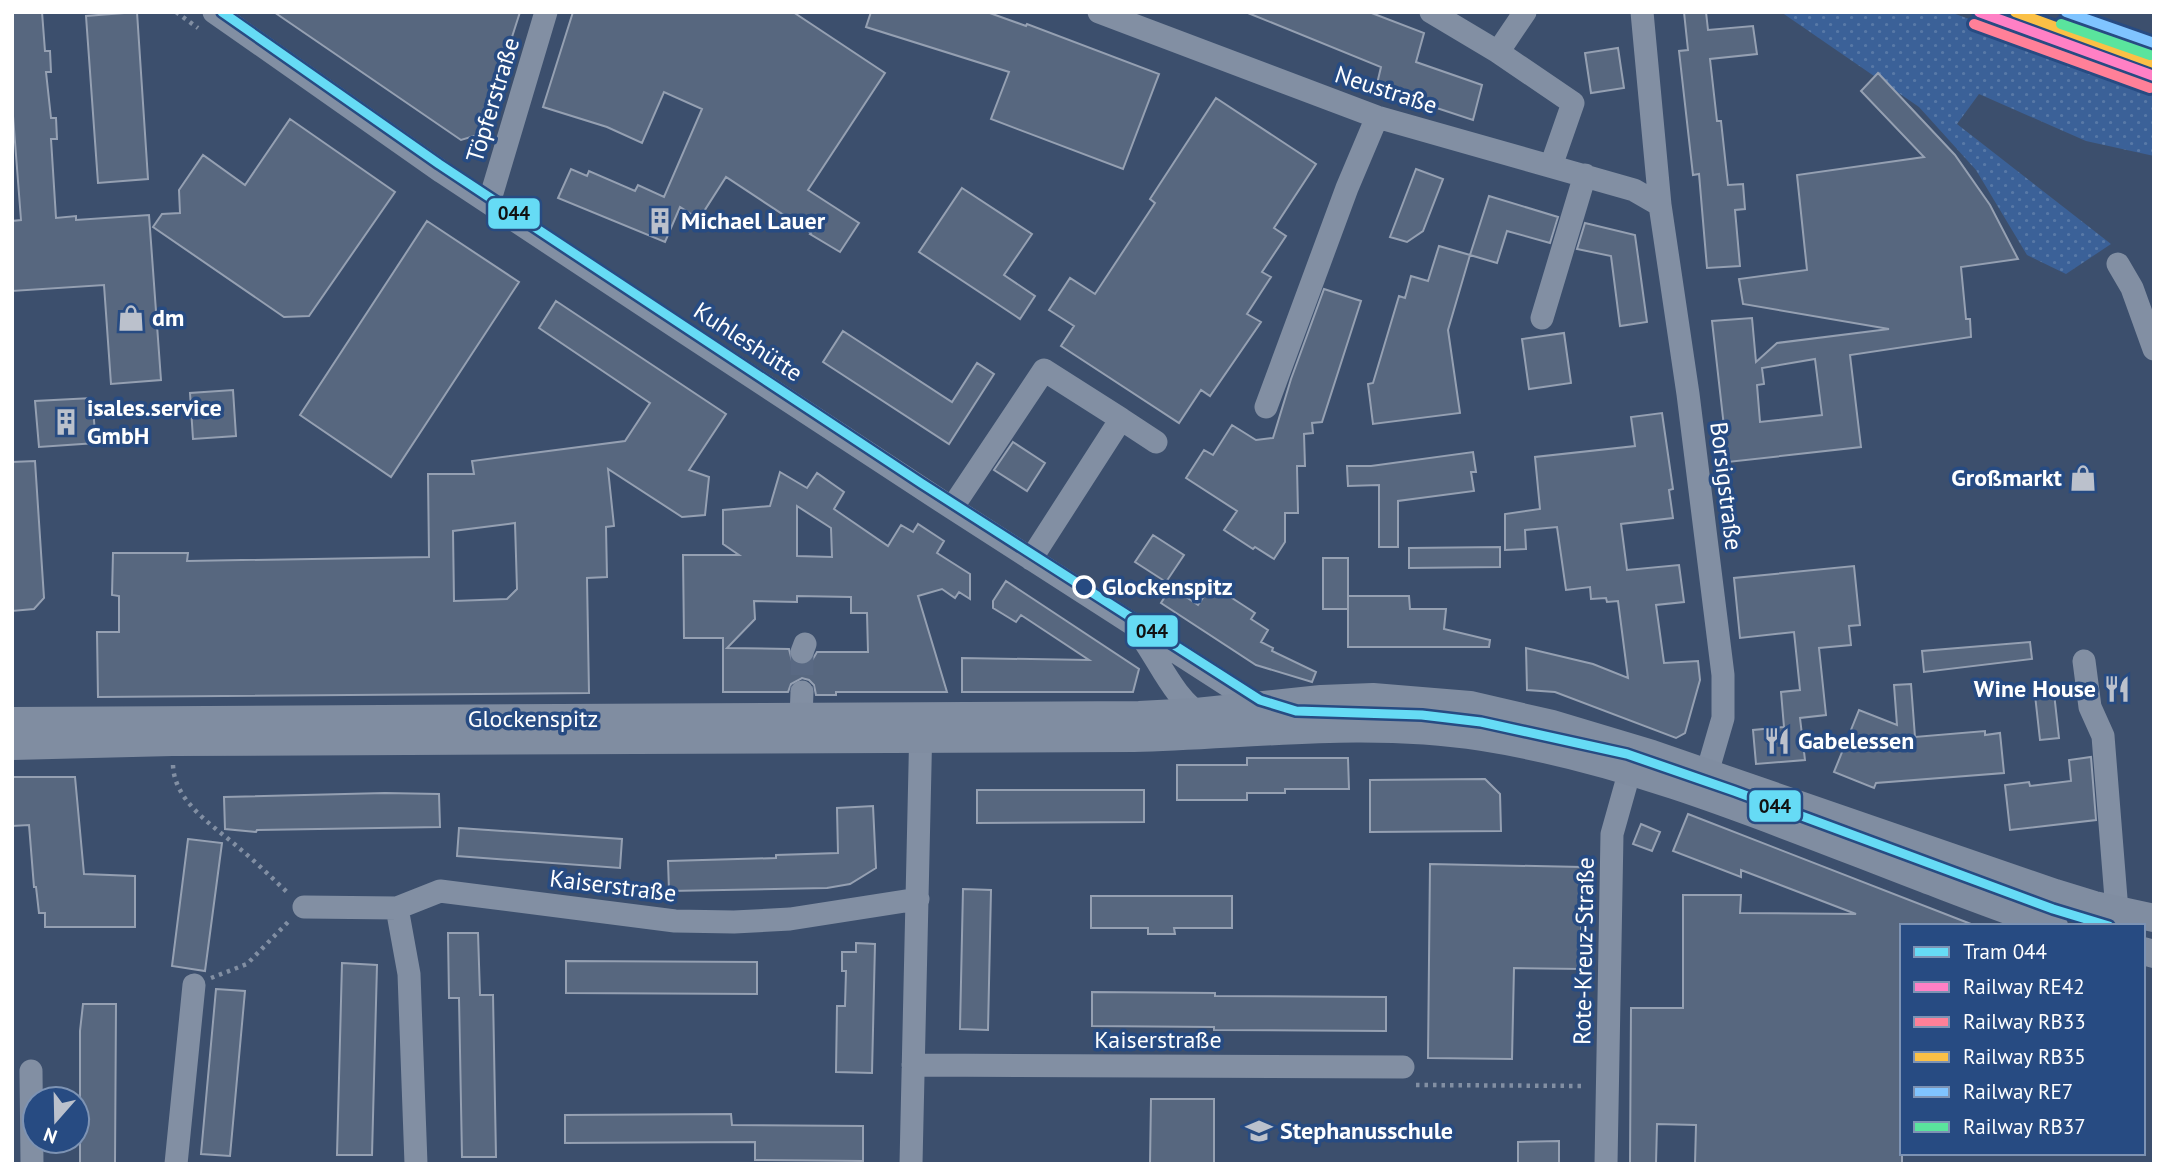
<svg xmlns="http://www.w3.org/2000/svg" width="2166" height="1176" viewBox="0 0 2166 1176" font-family="'PT Sans',sans-serif">
<defs>
<pattern id="grass-dots" width="8" height="8" patternUnits="userSpaceOnUse" patternTransform="scale(1.75)"><rect width="8" height="8" fill="#3b6198"/><path d="M2 2h.1M6 6h.1" fill="none" stroke="#5879a7" stroke-width="1.8" stroke-linecap="round"/></pattern>
</defs>
<rect width="100%" height="100%" fill="#3c4f6d"/>
<!-- grass -->
<path fill="url(#grass-dots)" d="M1781,12H1950L2103,68L2154,84V156L2086,141L1979,94L1957,124L2111,244L2066,274L2027,255L1976,170L1919,107Z"/>
<!-- building -->
<path fill="#57677f" stroke="#95a0b2" stroke-width="2" fill-rule="evenodd" d="M12,12H42L45,51H50L51,72H46L51,118H56L57,139H51L56,218L76,216V220L149,215L161,380L111,384L104,285L12,291V221L21,220L12,103Z
M137,12L148,179L98,183L86,16Z
M274,12H520L481,134L461,140Z
M573,12H793L885,73L808,190L859,223L840,252L810,234L811,233L726,177L699,219L680,207L665,242L558,198L571,169L587,176L589,171L635,191L638,185L664,197L702,109L664,92L642,143L607,127L543,107Z
M871,12H987L1026,26L1027,24L1159,74L1123,169L991,119L1009,72L866,27Z
M1369,12L1424,33L1416,62L1482,85L1473,120L1376,88L1381,67L1248,13Z
M1684,12H1706L1708,30L1753,26L1757,54L1710,59L1717,121H1721L1728,185L1743,184L1745,209L1735,210L1740,266L1707,268L1699,174L1693,175L1679,51L1688,50Z
M1618,48L1624,88L1591,93L1585,53Z
M1878,73L1955,155L1990,205L2018,259L1961,267L1966,319H1970L1971,337L1850,355L1861,447L1728,462L1712,321L1752,318L1756,362L1777,343L1889,329L1743,304L1739,279L1807,270L1797,175L1924,157L1861,91ZM1815,359L1822,415L1760,422L1757,385L1764,384L1762,368Z
M1216,98L1316,164L1274,228L1286,236L1262,272L1271,277L1247,314L1261,322L1210,396L1201,390L1179,423L1061,346L1074,326L1049,310L1070,278L1095,294L1155,203L1150,199Z
M290,119L395,192L309,316L284,317L153,227L162,214L180,213L179,190L203,155L245,185Z
M1416,169L1443,179L1423,231L1407,242L1390,237Z
M962,188L1032,234L1004,275L1035,296L1020,319L919,252Z
M1489,196L1558,217L1550,243L1507,231L1497,263L1470,255Z
M427,221L519,282L391,477L300,415Z
M1585,223L1635,235L1647,322L1620,326L1611,256L1577,249Z
M1439,246L1470,255L1448,330L1460,413L1373,424L1368,384L1373,383L1399,296L1405,298L1411,276L1428,281Z
M1324,289L1361,301L1322,422L1312,423L1313,433L1304,434L1305,466H1297L1298,513H1285V542L1274,559L1255,547L1253,549L1224,530L1237,511L1186,478L1204,450L1213,455L1232,425L1256,440L1273,438L1291,379Z
M556,301L726,414L689,470L709,477L705,515L682,517L608,469L614,526L606,527L607,577L587,578L589,693L98,697L97,632H119V596L112,595L113,553H188L187,561L429,557L428,474H474L472,461L625,441L650,403L539,328ZM515,523L517,589L507,599L454,601L453,531Z
M843,331L952,402L977,363L994,374L949,444L823,362Z
M1564,333L1571,383L1529,389L1522,339Z
M233,390L236,436L193,439L190,393Z
M92,398L96,443L39,447L35,401Z
M1662,413L1673,489L1669,490L1673,518L1621,524L1627,570L1679,565L1684,602L1656,605L1664,663L1698,661L1700,680L1685,733L1676,738L1555,692L1527,690L1526,648L1593,664L1628,678L1618,601L1607,602L1606,598L1591,599L1590,587L1566,590L1557,527L1525,530L1526,549L1505,550V514L1540,509L1535,457L1635,446L1631,417Z
M1013,442L1045,463L1027,491L994,470Z
M1473,452L1476,472H1471L1474,491L1398,501V547H1379V485L1348,486L1347,466H1371Z
M35,461L44,598L34,609L12,611V462Z
M780,472L807,488L817,473L844,492L834,509L888,546L901,525L913,532L918,524L944,541L937,553L970,574V599L959,592L955,598L942,589L918,596L947,692H836V695H816L814,685L809,680L802,678L791,684L788,692H723V638H684L683,555H739L723,544V510L770,506ZM797,506L831,528L832,557L797,556ZM797,596L851,597V613H867L868,652H817L811,662L804,666L792,661L789,649L727,648L755,619L754,601L797,602Z
M1153,535L1184,555L1166,582L1135,562Z
M1500,547V567L1409,568V548Z
M1323,558H1348V609H1323Z
M1854,566L1860,625L1849,626L1851,645L1819,648L1826,715L1800,718L1805,760L1756,764L1753,730L1784,727L1781,692L1800,690L1794,632L1740,638L1734,578Z
M1006,581L1139,669L1133,692H962V658L1089,660L1021,615L1016,622L993,608V601Z
M1212,585L1255,613L1251,619L1268,630L1261,642L1273,648L1272,651L1316,672L1312,682L1256,665L1161,603L1171,587L1198,605Z
M1348,596H1409L1410,609H1446L1444,629L1490,640L1489,647H1348Z
M2030,642L2032,659L1924,672L1922,651Z
M1911,684L1915,737L1985,731V735L2000,733L2004,773L1876,783L1874,788L1834,772L1859,710L1897,725L1894,685Z
M2053,684L2059,738L2040,740L2034,686Z
M2091,757L2096,820L2010,830L2005,785L2029,782L2030,786L2071,781L2069,760Z
M1247,758H1348L1349,789H1285V793H1247V800H1177V765H1247Z
M12,777H75L84,874L135,876V927H45V913H39L36,887H34L29,825L12,826Z
M1485,779L1500,794L1501,831L1370,832V780Z
M977,790H1144V822L977,823Z
M385,793L439,794L440,827L257,830L256,832L225,829L224,797Z
M873,806L876,868L850,884L827,888L669,891L668,861L776,858V855L838,853L837,808Z
M1688,814L1971,924L1902,926V1164H1695L1696,1125L1657,1124L1656,1164H1630L1631,1008H1683V895H1741L1740,913L1856,914L1741,870V877L1673,851Z
M1641,824L1660,832L1652,851L1633,844Z
M459,828L622,839L620,868L457,856Z
M188,839L222,843L205,971L172,966Z
M1430,864L1582,867L1581,969L1514,968L1512,1059L1428,1058Z
M963,889L991,890L988,1030L960,1029Z
M1091,896H1232V928H1174L1175,934H1148V928H1091Z
M448,933H478L480,995H493L496,1157H462L459,998H449Z
M856,943L875,944L872,1073L836,1072L837,1006H845L846,971H842V952H856Z
M566,961L757,962V994L566,993Z
M342,963L377,965L372,1155H337Z
M216,989L245,991L230,1156L201,1154Z
M1092,992L1215,993V996L1386,997V1031L1214,1030V1027L1092,1026Z
M83,1004H116L115,1164H80V1031Z
M1151,1099H1214V1164H1150Z
M731,1114L732,1125L863,1126V1161L755,1160V1142L565,1143V1115Z
M1559,1141V1164H1518V1142Z"/>
<g fill="none" stroke-linecap="round" stroke-linejoin="round">
<!-- minor-tunnel -->
<path stroke="#596983" stroke-width="23" stroke-dasharray="23 11" stroke-linecap="butt" d="M802,652V692"/>
<!-- path -->
<path stroke="#828fa3" stroke-width="4.5" stroke-dasharray="3.5 5" stroke-linecap="butt" d="M176,12L198,28
M173,765C174,802 214,826 239,848C256,862 272,878 288,893
M211,978L247,964L290,920
M1416,1085L1586,1086"/>
<!-- minor -->
<path stroke="#828fa3" stroke-width="23" d="M214,12L442,172L679,329L952,508L1260,706
M1099,12L1377,117L1634,190L1660,205
M1431,12L1498,52L1573,103L1551,166
M1642,12L1660,205L1688,394L1723,675V718L1707,773
M1498,52L1525,12
M489,203L546,12
M2118,264L2132,288L2154,349
M1542,318L1585,175
M1266,407L1347,188L1377,117
M1121,419L1156,442
M952,508L1044,370L1121,419L1031,559
M1141,636C1161,664 1174,699 1205,718
M802,652L805,644
M2084,661L2090,707L2103,736L2117,911
M801,718L802,692
M304,907L397,908L440,891L675,921L734,922L790,919L918,899
M397,908L409,974L416,1164
M913,1065L1403,1067
M31,1071L32,1164
M176,1164L194,985
M911,1164L921,722
M1606,1164L1612,834L1630,770L1639,760"/>
<!-- major -->
<path stroke="#808da1" stroke-width="28" d="M12,721L1139,715L1196,712L1321,699L1373,697L1470,705L1552,724L1652,754L2055,893L2094,905L2154,918
M12,746L172,742L1134,738C1250,735 1366,719 1482,737C1635,761 1781,824 1925,879C1967,895 2010,912 2054,926
M2143,951L2154,954"/>
<defs>
<path id="rail-1" d="M1979,12L2154,76"/>
<path id="rail-2" d="M1974,24L2150,88"/>
<path id="rail-3" d="M2015,12L2154,63"/>
<path id="rail-4" d="M2066,12L2154,43"/>
<path id="rail-5" d="M2061,24L2150,55"/>
</defs>
<!-- rail-1 casing -->
<use href="#rail-1" stroke="#274b82" stroke-width="16"/>
<!-- rail-2 casing -->
<use href="#rail-2" stroke="#274b82" stroke-width="16"/>
<!-- rail-3 casing -->
<use href="#rail-3" stroke="#274b82" stroke-width="16"/>
<!-- rail-4 casing -->
<use href="#rail-4" stroke="#274b82" stroke-width="16"/>
<!-- rail-5 casing -->
<use href="#rail-5" stroke="#274b82" stroke-width="16"/>
<!-- rail-1 -->
<use href="#rail-1" stroke="#ff80c5" stroke-width="10"/>
<!-- rail-2 -->
<use href="#rail-2" stroke="#ff8098" stroke-width="10"/>
<!-- rail-3 -->
<use href="#rail-3" stroke="#fbc046" stroke-width="10"/>
<!-- rail-4 -->
<use href="#rail-4" stroke="#80c4ff" stroke-width="10"/>
<!-- rail-5 -->
<use href="#rail-5" stroke="#5ae49d" stroke-width="10"/>
<defs>
<path id="tram-1" d="M222,12L439,164L921,483L1260,700L1296,711L1422,715L1481,722L1627,754L1734,791L2053,909L2109,926"/>
</defs>
<!-- tram-1 casing -->
<use href="#tram-1" stroke="#274b82" stroke-width="14"/>
<!-- tram-1 -->
<use href="#tram-1" stroke="#66dbf5" stroke-width="9"/>
</g>
<!-- icons -->
<defs>
<symbol id="building-bare" viewBox="-9 -9 18 18"><path d="M-4-6H4V6H1V3H-1V6H-4ZM-2.5-4.3h1.7v1.8h-1.7ZM.8-4.3h1.7v1.8H.8ZM-2.5-1h1.7V.8h-1.7ZM.8-1h1.7V.8H.8Z" fill="#bbc1cc" stroke="#274b82" stroke-width="2.5" paint-order="stroke"/></symbol>
<symbol id="shop-bare" viewBox="-9 -9 18 18"><path d="M-5-2.5h2.3a2.7 3.5 0 0 1 5.4 0H5L5.5 6h-11ZM-1.5-2.5h3a1.5 2.3 0 0 0-3 0Z" fill="#bbc1cc" stroke="#274b82" stroke-width="2.5" paint-order="stroke"/></symbol>
<symbol id="restaurant-bare" viewBox="-9 -9 18 18"><path d="M-5-6h1v4h1v-4h1v4h1v-4h1v5L-1.5 .5V6h-2V.5L-5-1ZM5-6V6H3V1.5H1.5Q1.5-4 5-6Z" fill="#bbc1cc" stroke="#274b82" stroke-width="2.5" paint-order="stroke"/></symbol>
<symbol id="school-bare" viewBox="-9 -9 18 18"><path d="M0-5L7-2L0 1L-7-2ZM-4 1L0 2.5L4 1V4Q0 6-4 4Z" fill="#bbc1cc" stroke="#274b82" stroke-width="2.5" paint-order="stroke"/></symbol>
</defs>
<g fill-rule="evenodd">
<use href="#building-bare" x="641" y="202" width="38" height="38"/>
<use href="#shop-bare" x="112" y="299" width="38" height="38"/>
<use href="#building-bare" x="47" y="403" width="38" height="38"/>
<use href="#shop-bare" x="2064" y="459" width="38" height="38"/>
<use href="#restaurant-bare" x="2098" y="670" width="38" height="38"/>
<use href="#restaurant-bare" x="1758" y="722" width="38" height="38"/>
<use href="#school-bare" x="1240" y="1112" width="38" height="38"/>
</g>
<!-- markers -->
<circle fill="#274b82" stroke="#fff" stroke-width="3.5" cx="1084" cy="587" r="10"/>
<g text-anchor="middle" stroke-width="7" stroke-linejoin="round" paint-order="stroke">
<!-- street labels -->
<g font-size="24" fill="#fff" stroke="#274b82">
<text transform="translate(1386 90) rotate(18)" y="8">Neustraße</text>
<text transform="translate(493 100) rotate(-73)" y="8">Töpferstraße</text>
<text transform="translate(748 342) rotate(33)" y="8">Kuhleshütte</text>
<text transform="translate(1726 486) rotate(83)" y="8">Borsigstraße</text>
<text x="533" y="727">Glockenspitz</text>
<text transform="translate(613 886) rotate(7)" y="8">Kaiserstraße</text>
<text transform="translate(1584 951) rotate(-89)" y="8">Rote-Kreuz-Straße</text>
<text x="1158" y="1048">Kaiserstraße</text>
</g>
<!-- poi labels -->
<g font-size="24" font-weight="bold" fill="#fff" stroke="#274b82" text-anchor="start">
<text x="681" y="229">Michael Lauer</text>
<text x="152" y="326">dm</text>
<text x="87" y="416">isales.service<tspan x="87" dy="28">GmbH</tspan></text>
<text x="2062" y="486" text-anchor="end">Großmarkt</text>
<text x="2096" y="697" text-anchor="end">Wine House</text>
<text x="1798" y="749">Gabelessen</text>
<text x="1280" y="1139">Stephanusschule</text>
</g>
<!-- stop labels -->
<g font-size="24" font-weight="bold" fill="#fff" stroke="#274b82" text-anchor="start">
<text x="1102" y="595">Glockenspitz</text>
</g>
</g>
<g stroke="#274b82" stroke-width="2.5">
<rect x="487" y="197" width="54" height="33" rx="7" fill="#66dbf5"/>
<rect x="1126" y="614" width="53" height="34" rx="7" fill="#66dbf5"/>
<rect x="1748" y="789" width="54" height="34" rx="7" fill="#66dbf5"/>
</g>
<g font-size="19" text-anchor="middle" font-weight="bold" fill="#111">
<text x="514" y="220">044</text>
<text x="1152" y="638">044</text>
<text x="1775" y="813">044</text>
</g>
<!-- border -->
<rect width="2166" height="1176" fill="none" stroke="#ffffff" stroke-width="28"/>
<!-- legend -->
<rect x="1900" y="924" width="245" height="231" fill="#274b82" stroke="#7d93b4" stroke-width="2"/>
<rect x="1914" y="947" width="35" height="10" fill="#66dbf5" stroke="#7d93b4" stroke-width="2"/>
<text x="1963" y="959" font-size="21" fill="#ffffff">Tram 044</text>
<rect x="1914" y="982" width="35" height="10" fill="#ff80c5" stroke="#7d93b4" stroke-width="2"/>
<text x="1963" y="994" font-size="21" fill="#ffffff">Railway RE42</text>
<rect x="1914" y="1017" width="35" height="10" fill="#ff8098" stroke="#7d93b4" stroke-width="2"/>
<text x="1963" y="1029" font-size="21" fill="#ffffff">Railway RB33</text>
<rect x="1914" y="1052" width="35" height="10" fill="#fbc046" stroke="#7d93b4" stroke-width="2"/>
<text x="1963" y="1064" font-size="21" fill="#ffffff">Railway RB35</text>
<rect x="1914" y="1087" width="35" height="10" fill="#80c4ff" stroke="#7d93b4" stroke-width="2"/>
<text x="1963" y="1099" font-size="21" fill="#ffffff">Railway RE7</text>
<rect x="1914" y="1122" width="35" height="10" fill="#5ae49d" stroke="#7d93b4" stroke-width="2"/>
<text x="1963" y="1134" font-size="21" fill="#ffffff">Railway RB37</text>
<!-- north arrow -->
<g transform="translate(56 1120) rotate(200)"><circle r="33" fill="#274b82" stroke="#7d93b4" stroke-width="2"/>
<path d="M0-5L12 26L0 18L-12 26Z" fill="#bbc1cc"/>
<text y="-10" font-size="19" font-weight="bold" text-anchor="middle" fill="#ffffff">N</text>
</g>
</svg>
